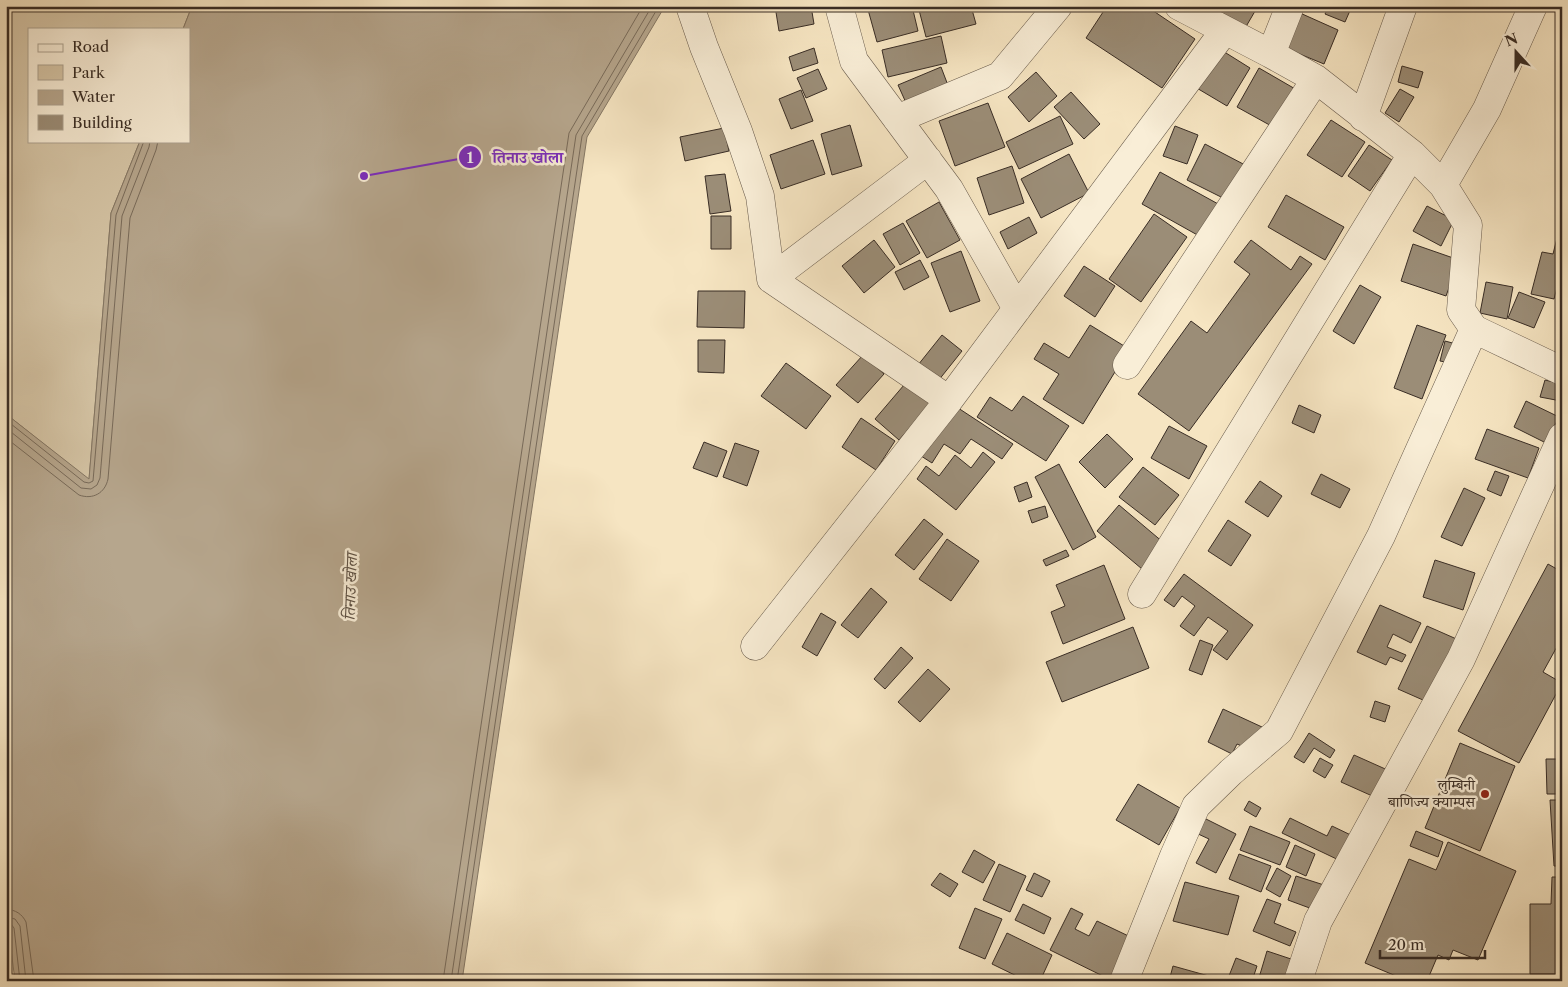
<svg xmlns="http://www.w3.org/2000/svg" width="1568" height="987" viewBox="0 0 1568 987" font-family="'Libre Caslon Text','Noto Serif Devanagari',serif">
<rect width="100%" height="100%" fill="#f6e5c2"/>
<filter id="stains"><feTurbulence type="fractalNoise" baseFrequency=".004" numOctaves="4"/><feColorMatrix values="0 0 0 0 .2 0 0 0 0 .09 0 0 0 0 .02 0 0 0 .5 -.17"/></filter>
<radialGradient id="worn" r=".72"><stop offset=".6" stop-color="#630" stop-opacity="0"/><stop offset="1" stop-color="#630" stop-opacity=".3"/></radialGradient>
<!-- green -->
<path fill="#d6c6a7" stroke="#887a66" d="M6,6H192L183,29H29V141H140L111,213L89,480L6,414Z"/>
<!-- water -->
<path fill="#b6a68d" stroke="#847663" d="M192,6H665L587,137L462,981H15L6,909V414L89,479L111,213L140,141H189V29H183Z"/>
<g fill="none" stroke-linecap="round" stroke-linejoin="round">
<!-- shore -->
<path stroke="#786a59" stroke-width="1" d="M6,420L84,482L89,483L93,481L116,215L144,141
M6,428L81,488L91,489L97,485L100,478L122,216L149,147L150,141
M6,438L79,495C93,500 105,493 108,479L130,218L156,150L158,141
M6,909C16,910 22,914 26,922L34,981
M6,917L15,919L20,926L26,981
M6,923L11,924L14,928L20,981
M443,981L569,133L643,6
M451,981L576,135L652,6
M457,981L582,136L659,6"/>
</g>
<!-- building -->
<path fill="#9b8d77" stroke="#392d25" d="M775,6H811L814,24L779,31Z
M867,6H912L918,31L877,42Z
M918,6H971L976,24L926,37Z
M1107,6H1146L1195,39L1162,88L1086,38Z
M1203,6H1258L1244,30Z
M1329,6H1352L1345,22L1325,14Z
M1300,13L1338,30L1324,64L1285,48Z
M941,36L947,63L888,77L882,50Z
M814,48L818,63L793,71L789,57Z
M1218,48L1250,68L1227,106L1195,87Z
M1402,66L1423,72L1418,88L1398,82Z
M941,67L949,88L907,105L898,85Z
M1259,68L1297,90L1275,128L1237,107Z
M818,69L827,89L806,98L797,78Z
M1036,72L1057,96L1029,122L1008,97Z
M1400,89L1414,97L1399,122L1385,113Z
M801,90L813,121L791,129L779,99Z
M1071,92L1100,124L1084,139L1054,107Z
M988,103L1005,147L955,166L939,121Z
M1060,116L1073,144L1019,169L1006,142Z
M1331,120L1365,142L1342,177L1307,155Z
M850,125L862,166L832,175L821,134Z
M1175,126L1198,135L1187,164L1163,156Z
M724,128L729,151L685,161L680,137Z
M813,140L825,174L781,189L770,155Z
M1205,144L1247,166L1229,201L1187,180Z
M1369,145L1392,160L1370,191L1348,176Z
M1069,154L1089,193L1041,218L1021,179Z
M1012,166L1024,203L989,215L977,178Z
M1160,172L1220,205L1201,237L1142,204Z
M725,174L731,211L710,214L705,176Z
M1286,195L1344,227L1325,260L1268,227Z
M939,202L960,240L927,258L906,221Z
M1427,206L1454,220L1441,246L1413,231Z
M1154,214L1187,237L1141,302L1109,279Z
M711,216H731V249H711Z
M1029,217L1037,233L1008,249L1000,232Z
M903,223L920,253L900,265L883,234Z
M1558,234L1562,235V268L1554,299L1531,294L1542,252L1553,254Z
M874,240L895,267L864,293L842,266Z
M1251,240L1291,270L1300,256L1312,264L1189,431L1138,394L1191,321L1207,333L1250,274L1234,262Z
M1413,244L1459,260L1446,296L1401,281Z
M961,251L980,301L950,312L931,263Z
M920,260L929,277L904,290L895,272Z
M1084,266L1115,286L1095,317L1064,296Z
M1486,282L1513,287L1507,319L1480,313Z
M1360,285L1381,297L1354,344L1333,331Z
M698,291H745L744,328L697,327Z
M1519,292L1545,302L1534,328L1508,318Z
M1090,325L1129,349L1083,424L1043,399L1059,374L1034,359L1044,343L1069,358Z
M1417,325L1446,335L1422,399L1394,388Z
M942,335L962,351L938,381L918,365Z
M698,340H725L724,373L698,372Z
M1445,341L1460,345L1456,364L1440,361Z
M863,355L884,374L858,403L836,385Z
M786,363L831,396L806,429L761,396Z
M910,378L935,399L899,440L875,419Z
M1545,380L1562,384L1561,401L1540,397Z
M1023,396L1069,426L1046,461L977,417L990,397L1012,411Z
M1526,401L1559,417L1546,443L1514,427Z
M952,404L1013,444L1002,459L971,439L960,454L944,444L932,463L918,454Z
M1299,405L1321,415L1314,433L1292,423Z
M861,418L895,441L876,470L842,447Z
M1169,426L1207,446L1189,479L1151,458Z
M1487,429L1539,448L1528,478L1475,459Z
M1107,434L1133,459L1105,488L1079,462Z
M704,442L727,451L717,477L693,468Z
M735,443L759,451L747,486L723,477Z
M983,452L995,462L956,510L917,479L926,466L939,476L955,455L971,468Z
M1059,464L1096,537L1073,550L1035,477Z
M1143,467L1179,495L1155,525L1119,497Z
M1495,471L1509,476L1501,496L1487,490Z
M1321,474L1350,489L1340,508L1311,494Z
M1260,481L1282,496L1268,517L1245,502Z
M1027,482L1032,497L1019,502L1014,487Z
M1464,488L1485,498L1462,546L1441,537Z
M1119,505L1164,543L1142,569L1097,531Z
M1045,506L1048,517L1032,523L1028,511Z
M924,519L943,534L914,570L895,555Z
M1228,520L1251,535L1231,566L1208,551Z
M947,539L979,561L951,601L919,579Z
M1066,550L1069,556L1046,566L1043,560Z
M1435,560L1475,573L1463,610L1423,597Z
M1548,564L1562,572V644L1559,643L1543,672L1562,683L1519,763L1458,731Z
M1104,565L1125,619L1063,644L1051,612L1065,606L1056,585Z
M1184,574L1253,625L1227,660L1213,650L1228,631L1208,617L1194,636L1180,626L1195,606L1182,596L1174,607L1164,600Z
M871,588L887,602L858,638L841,625Z
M1380,605L1421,623L1411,643L1393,634L1387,647L1406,655L1402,662L1390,657L1386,665L1357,652Z
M821,613L836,622L817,656L802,647Z
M1427,626L1461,641L1432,704L1398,689Z
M1133,627L1149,668L1062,702L1046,662Z
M1200,640L1213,645L1202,675L1189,670Z
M901,647L913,658L885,689L874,679Z
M928,669L950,689L920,722L898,702Z
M1375,701L1390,706L1385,722L1370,717Z
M1223,709L1262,727L1251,750L1237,744L1232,754L1208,742Z
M1309,733L1335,750L1330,758L1314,748L1304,763L1294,757Z
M1460,743L1515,766L1480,851L1425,828Z
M1354,755L1392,772L1379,799L1341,782Z
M1320,758L1333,765L1325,778L1313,771Z
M1546,759H1562V794H1547Z
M1138,784L1180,808L1159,845L1116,820Z
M1550,800H1562V866H1554Z
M1249,801L1261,808L1256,817L1244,810Z
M1204,818L1236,834L1216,873L1196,863L1209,839L1196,833Z
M1290,818L1327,836L1332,826L1357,838L1345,863L1282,833Z
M1250,826L1290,842L1280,865L1240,850Z
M1416,831L1443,842L1438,857L1410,846Z
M1448,842L1516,871L1478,960L1453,950L1449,960L1438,955L1427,981H1408L1365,963L1409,859L1436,870Z
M1295,845L1315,854L1306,876L1286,867Z
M974,850L995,862L983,883L962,872Z
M1239,854L1271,866L1261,892L1229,879Z
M999,864L1026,876L1010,912L983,900Z
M1277,868L1291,876L1280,897L1266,889Z
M940,873L958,884L950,897L931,885Z
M1034,873L1050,881L1042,897L1026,890Z
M1296,876L1324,885L1315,910L1288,900Z
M1552,877H1562V974H1530V904H1551Z
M1185,882L1239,896L1228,935L1173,921Z
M1267,899L1281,904L1274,923L1296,932L1290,946L1253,931Z
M1023,904L1051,918L1044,934L1015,920Z
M975,908L1002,919L985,959L959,948Z
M1071,908L1083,914L1075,929L1089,936L1097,921L1139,941L1113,981L1050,950Z
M1007,933L1052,955L1040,981H1027L992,964Z
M1267,951L1300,962L1294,981H1258Z
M1236,958L1257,966L1252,981H1227Z
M1173,966L1216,978L1215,981H1169Z"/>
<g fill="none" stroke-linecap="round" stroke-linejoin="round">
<defs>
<path id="street" d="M690,6L704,47L738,131L760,196L771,279L949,400
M839,6L854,61L949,189L1017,309
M1179,6L1271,54
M1290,6L1271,54L1316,79L1412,154L1443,185L1468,225L1461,310L1474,329L1562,371
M1363,117L1403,6
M897,119L1000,76L1058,6
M1443,185L1487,109L1533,6
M771,279L928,160
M1127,365L1316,79
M1142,594L1412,154
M755,646L949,400L1225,30
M1124,981L1174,856L1196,806L1231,772L1279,731L1381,536L1474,329
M1298,981L1318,921L1461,659L1562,437"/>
</defs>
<!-- street casing -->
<use href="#street" stroke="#685b4c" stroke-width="29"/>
<!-- street -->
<use href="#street" stroke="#f9eed7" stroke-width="28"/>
</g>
<!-- markers -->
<circle fill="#8f2418" stroke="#f9eed7" stroke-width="2" cx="1485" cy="794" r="5"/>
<g text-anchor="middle" stroke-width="5" stroke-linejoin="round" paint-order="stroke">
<!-- poi labels -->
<g font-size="15" fill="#392d25" stroke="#f9eed7" text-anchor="end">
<text x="1475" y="790">लुम्बिनी<tspan x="1475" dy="17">बाणिज्य क्याम्पस</tspan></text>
</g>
<!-- water labels -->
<g font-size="16" font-style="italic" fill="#5e5144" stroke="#f9eed7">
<text transform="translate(350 587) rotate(-88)" y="6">तिनाउ खोला</text>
</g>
</g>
<!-- callouts -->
<path fill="none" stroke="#7b2cbf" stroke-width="2" d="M364 176L470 157"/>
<g fill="#7b2cbf" stroke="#f9eed7" stroke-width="2">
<circle cx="364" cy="176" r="5"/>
<circle cx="470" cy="157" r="12"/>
</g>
<g font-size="15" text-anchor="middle" font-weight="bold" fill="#fff">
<text x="470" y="163">1</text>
</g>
<g font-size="16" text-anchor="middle" font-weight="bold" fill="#7b2cbf" stroke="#f9eed7" stroke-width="5" stroke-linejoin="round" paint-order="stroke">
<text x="528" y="163">तिनाउ खोला</text>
</g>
<!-- margin -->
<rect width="1568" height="987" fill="none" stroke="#f6e5c2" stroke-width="25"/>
<rect x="8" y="8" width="1553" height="972" fill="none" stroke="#392d25" stroke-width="2.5"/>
<rect x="12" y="12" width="1543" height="962" fill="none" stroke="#392d25"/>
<!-- legend -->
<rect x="28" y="28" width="162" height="115" fill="#f9eed7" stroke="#aca190"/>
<rect x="38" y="44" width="25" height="8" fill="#f9eed7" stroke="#aca190"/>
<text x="72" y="52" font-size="15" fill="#392d25">Road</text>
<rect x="38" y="65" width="25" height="15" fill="#d6c6a7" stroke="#aca190"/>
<text x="72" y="78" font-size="15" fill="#392d25">Park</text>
<rect x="38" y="90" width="25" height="15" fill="#b6a68d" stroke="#aca190"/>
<text x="72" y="102" font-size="15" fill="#392d25">Water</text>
<rect x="38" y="115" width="25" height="15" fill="#9b8d77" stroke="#aca190"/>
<text x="72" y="128" font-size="15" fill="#392d25">Building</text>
<!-- north arrow -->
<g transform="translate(1516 52) rotate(339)" stroke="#f9eed7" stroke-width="4" paint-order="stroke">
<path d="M0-4L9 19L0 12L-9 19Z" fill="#392d25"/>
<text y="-8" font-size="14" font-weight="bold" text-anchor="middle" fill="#392d25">N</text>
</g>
<!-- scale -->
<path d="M1380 950v8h105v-8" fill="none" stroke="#392d25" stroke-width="2.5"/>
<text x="1388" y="950" font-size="15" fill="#392d25" stroke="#f9eed7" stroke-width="4" paint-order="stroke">20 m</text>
<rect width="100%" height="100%" filter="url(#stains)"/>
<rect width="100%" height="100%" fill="url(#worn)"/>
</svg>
